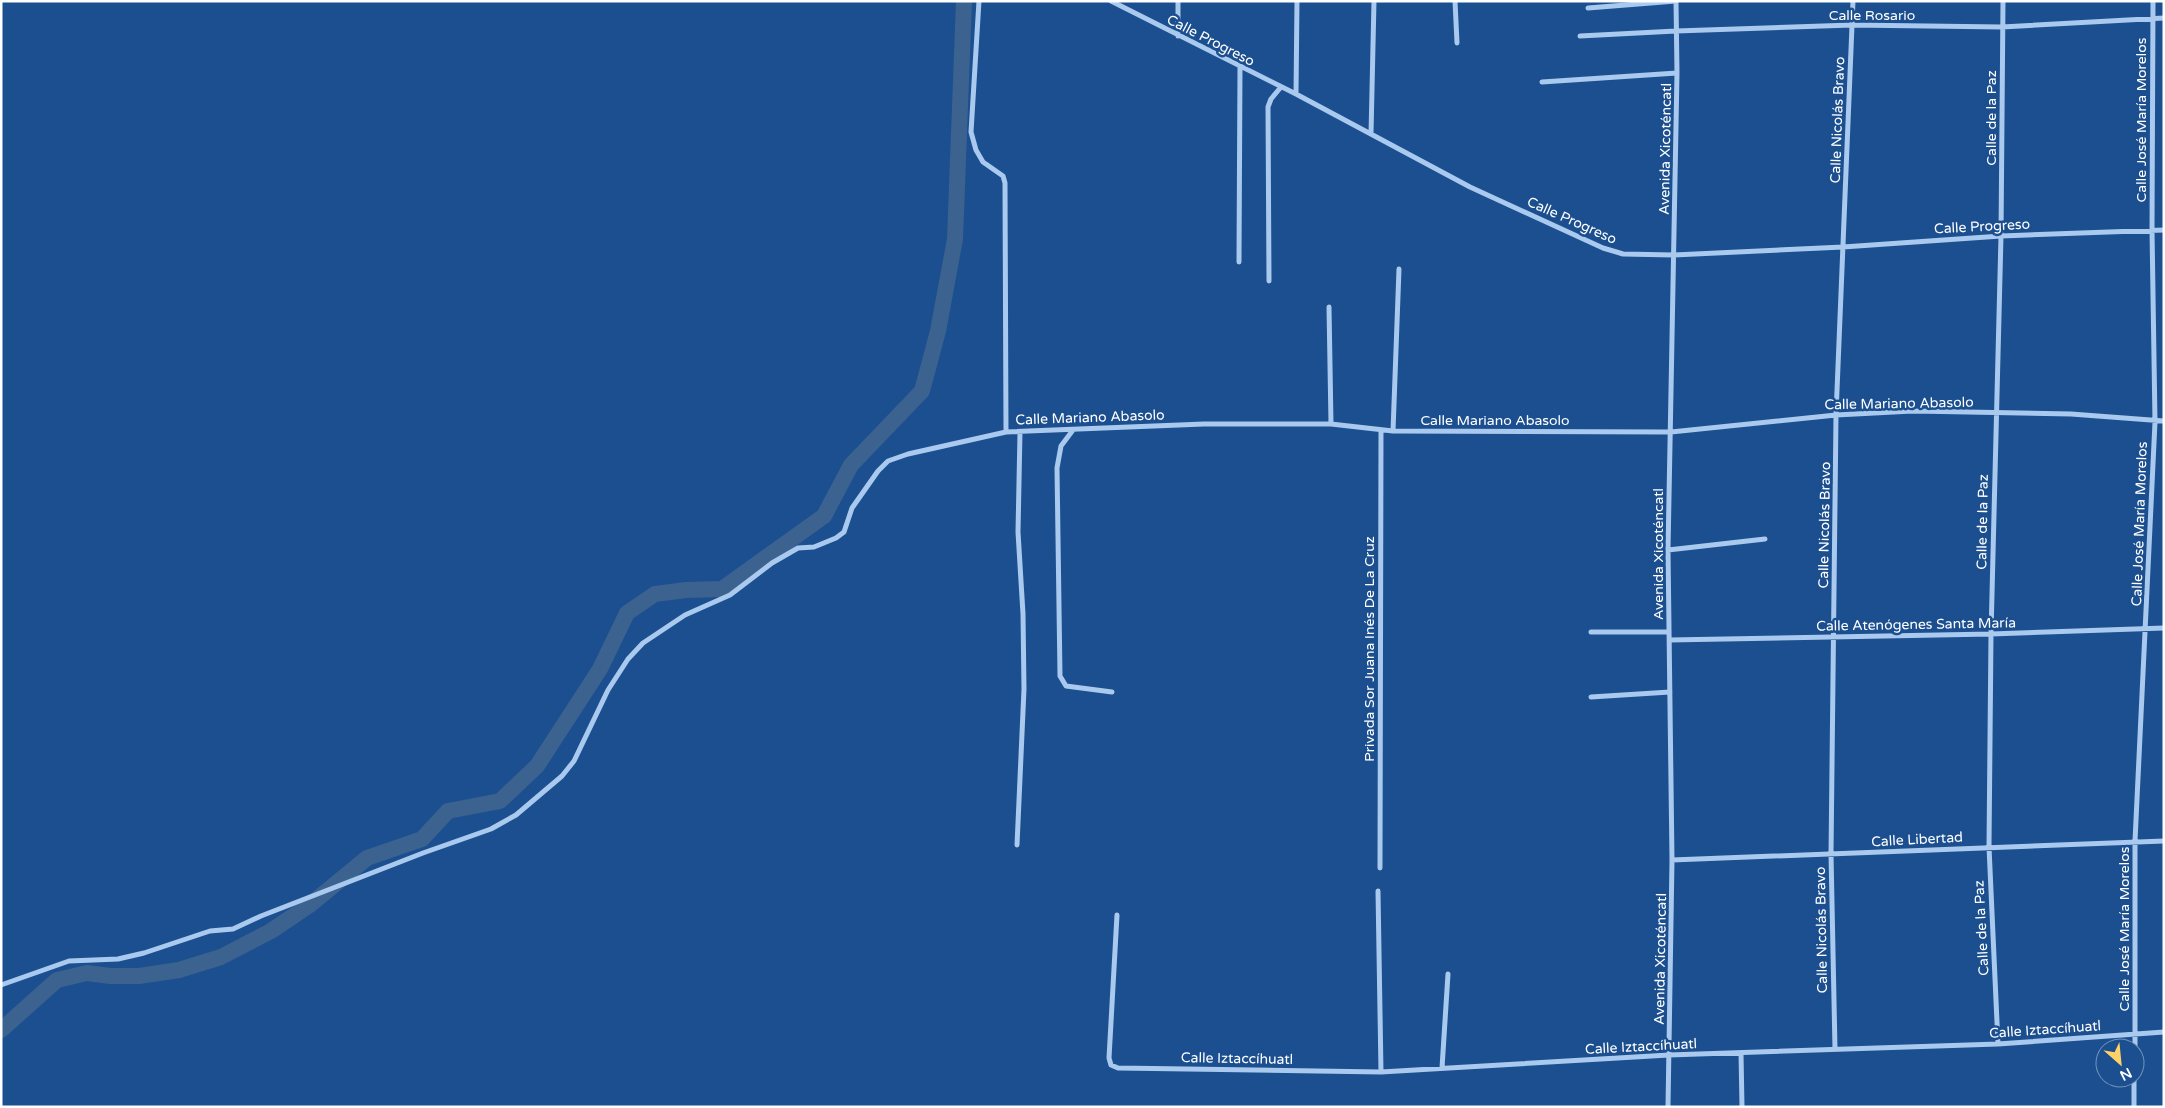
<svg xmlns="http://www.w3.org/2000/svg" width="2165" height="1108" viewBox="0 0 2165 1108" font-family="'Varela Round',sans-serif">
<rect width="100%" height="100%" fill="#1b4f8f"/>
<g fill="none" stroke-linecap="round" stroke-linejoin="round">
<!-- river -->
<path stroke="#3c6290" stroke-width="16" d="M1,1030L57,980L87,973L110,976H139L179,970L221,957L271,931L311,904L367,858L422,839L448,811L500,801L537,766L600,669L627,613L655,594L686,590L722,589L824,516L851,465L922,391L938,331L955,239L964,1"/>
<!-- minor -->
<path stroke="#a9c9ee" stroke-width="5" d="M979,1L971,132L976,150L983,162L1003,176L1005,183L1006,432
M1111,1L1296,94L1470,187L1603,248L1623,254L1674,255L1843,247L2001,236L2164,230
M1455,1L1457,43
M1588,8L1676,1
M1178,36V1
M1580,36L1676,31L1852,25L2002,27L2164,18
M1542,82L1677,73
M1296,94L1297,1
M1371,134L1374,1
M1239,262L1240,67
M1269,281L1268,107L1271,99L1281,87
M1329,307L1331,424
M1073,430L1061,446L1057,468L1060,676L1066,686L1112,692
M1393,431L1399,269
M1668,550L1765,539
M1591,632H1669
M1669,640L1991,634L2164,628
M1591,697L1670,692
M1017,845L1024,689L1023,614L1018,532L1020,432
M1672,860L2164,841
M1380,868L1381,430
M1378,891L1381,1072
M1117,915L1109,1058L1111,1065L1118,1068L1381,1072L1669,1055L1998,1044L2164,1032
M1,985L69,961L118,959L144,953L210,931L233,929L261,916L423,853L491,829L516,815L562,776L574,761L608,690L628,659L643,643L685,615L730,595L772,563L798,548L814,547L836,538L844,532L852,508L878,471L888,461L908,454L1006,432L1204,424H1331L1393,431L1671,432L1836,415L1913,411L2071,414L2164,421
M1998,1044L1989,847L1991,634L2001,236L2003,1
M2135,1048V841L2155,422L2152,230L2153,1
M1835,1049L1831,854L1836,415L1853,1
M1741,1053L1742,1107
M1442,1068L1448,974
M1668,1107L1672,860L1668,550L1677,73L1676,1
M2134,1107V1078"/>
</g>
<g text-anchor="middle" stroke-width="5" stroke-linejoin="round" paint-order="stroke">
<!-- street labels -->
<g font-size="14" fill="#fff" stroke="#1b4f8f">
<text x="1872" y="20">Calle Rosario</text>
<text transform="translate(1211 40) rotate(27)" y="5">Calle Progreso</text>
<text transform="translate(1991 118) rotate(-90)" y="5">Calle de la Paz</text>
<text transform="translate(1837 120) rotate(-88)" y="5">Calle Nicolás Bravo</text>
<text transform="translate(2141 120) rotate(-90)" y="5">Calle José María Morelos</text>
<text transform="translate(1665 149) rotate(-89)" y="5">Avenida Xicoténcatl</text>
<text transform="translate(1572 220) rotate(24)" y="5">Calle Progreso</text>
<text transform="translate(1982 226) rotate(-3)" y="5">Calle Progreso</text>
<text transform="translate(1899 403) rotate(-1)" y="5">Calle Mariano Abasolo</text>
<text transform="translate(1090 417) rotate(-2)" y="5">Calle Mariano Abasolo</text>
<text x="1495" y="425">Calle Mariano Abasolo</text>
<text transform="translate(1982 522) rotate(-89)" y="5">Calle de la Paz</text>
<text transform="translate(2139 524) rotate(-88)" y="5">Calle José María Morelos</text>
<text transform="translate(1824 525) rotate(-89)" y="5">Calle Nicolás Bravo</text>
<text transform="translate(1658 554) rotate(-90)" y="5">Avenida Xicoténcatl</text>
<text transform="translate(1916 624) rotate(-1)" y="5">Calle Atenógenes Santa María</text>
<text transform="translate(1369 649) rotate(-90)" y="5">Privada Sor Juana Inés De La Cruz</text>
<text transform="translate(1917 839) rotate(-3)" y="5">Calle Libertad</text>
<text transform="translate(1981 928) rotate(-93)" y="5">Calle de la Paz</text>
<text transform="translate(2124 929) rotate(-90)" y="5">Calle José María Morelos</text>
<text transform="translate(1821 930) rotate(-91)" y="5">Calle Nicolás Bravo</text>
<text transform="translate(1660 959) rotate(-89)" y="5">Avenida Xicoténcatl</text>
<text transform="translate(2045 1029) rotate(-4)" y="5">Calle Iztaccíhuatl</text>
<text transform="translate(1641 1046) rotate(-3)" y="5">Calle Iztaccíhuatl</text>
<text transform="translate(1237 1058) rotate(1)" y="5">Calle Iztaccíhuatl</text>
</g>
</g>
<!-- border -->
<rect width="2165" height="1108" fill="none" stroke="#ffffff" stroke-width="5"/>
<!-- north arrow -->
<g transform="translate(2120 1063) rotate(153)"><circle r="24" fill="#1b4f8f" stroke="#7695bc"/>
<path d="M0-4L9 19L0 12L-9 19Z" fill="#ffd166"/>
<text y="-8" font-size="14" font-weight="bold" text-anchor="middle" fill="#ffffff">N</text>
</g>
</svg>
